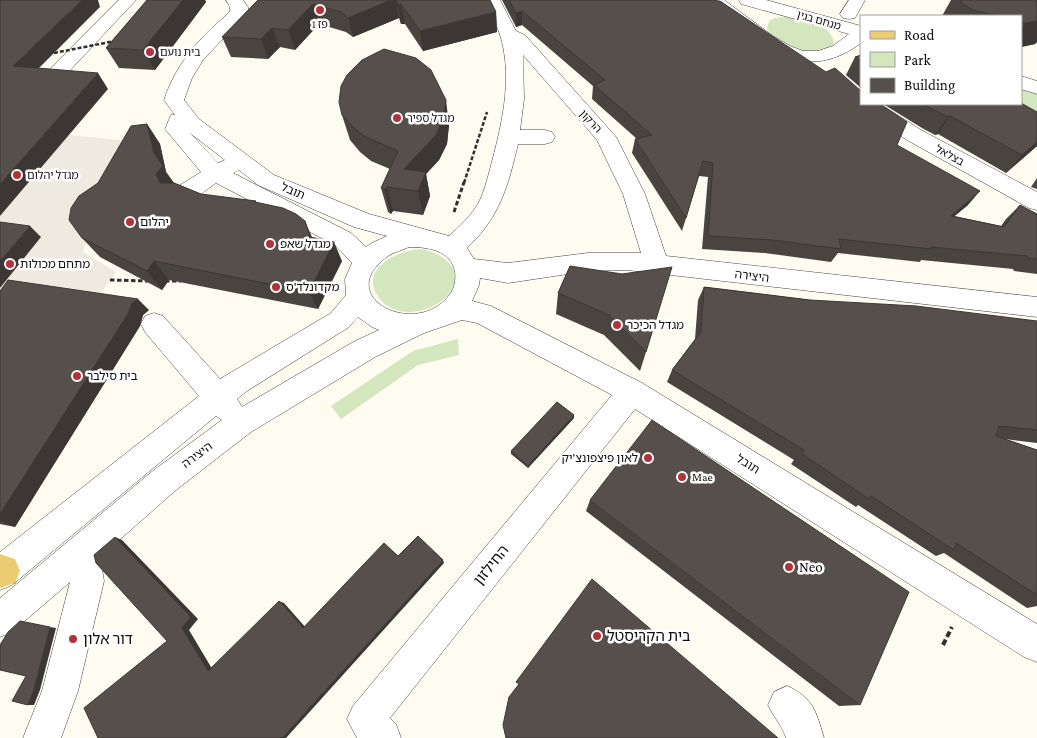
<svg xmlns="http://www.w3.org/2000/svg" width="1037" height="738" viewBox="0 0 1037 738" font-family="'Crimson Pro','Noto Sans Hebrew',serif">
<rect width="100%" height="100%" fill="#fefbf1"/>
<!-- green -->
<path fill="#d3e6bd" d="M785,17C801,20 833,23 834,44C820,63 777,47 767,29L769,21L775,18Z
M1021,82L1037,88V128L1021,104Z
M420,249C442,252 468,270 448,295C433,313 396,320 380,299C357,270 396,251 420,249Z
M458,339L459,355L418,365L341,419L331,406L413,351Z"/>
<!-- plaza -->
<path fill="#eeeae0" d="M69,135L139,142L87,239L83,252L116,272L100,294L0,308V216Z"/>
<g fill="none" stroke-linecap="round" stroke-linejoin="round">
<defs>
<path id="minor" d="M119,0H136L60,81L53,83L46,81L43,77L46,73Z
M226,0H243L248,7V12L203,60L192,78L184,100L199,119L274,175L369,214L449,236C460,226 472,215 479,202C484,192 487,180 490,169C501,128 513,81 501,38C497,24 490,12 484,0H500L516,31L525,35L616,137L645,194L666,256L1037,297V317L627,270L588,271L508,283L480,278L479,285L472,301L491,306L642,383L1037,624V662L1024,657L635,409L390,718L396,724L401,738H357L347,719L353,706L612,395L477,323L462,320L424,333L375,357L251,432L176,490L100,557L104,581L78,691L61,738H23L42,691L70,582L12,632L0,637V598L154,470L222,420L216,416L12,585L0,590V552L199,396L145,332L141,324L145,316L154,313L163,316L220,379L331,313L346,295L345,279L352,263L335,245L216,183C203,192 190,205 174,201L171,195L174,189L201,172L165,129L171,115H175L164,100C172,76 186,54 204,36C212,27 222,20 230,11V7ZM523,55L597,140L623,194L641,253H588L508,263L474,259L467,248C500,217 508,186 518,144H545L552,142L555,137L552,132L545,130H520L524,99ZM190,133L225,160L218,163ZM239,170L258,185L354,227L387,236L372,243L366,247L351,233L233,173ZM409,247C428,247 451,250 455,272C456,278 455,285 452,291C421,342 329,298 388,256C394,252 403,250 409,247ZM358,317L372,327L379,330L355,341L242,407L237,399L247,391L349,327Z
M705,0H724L773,36L790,46L803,51H818L833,46L849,34L741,4L739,0H766L861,26V43C812,79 777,57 735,24C725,16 711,10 705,0Z
M849,0H865L855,18L849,19L843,18L840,14Z
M1021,76L1037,81V94L1021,89Z
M861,99V104H880L921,130L1037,192V210L1029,208L907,140L860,108L857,104Z
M787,686C814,698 816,712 824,738H786C782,725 774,718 768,705L774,692Z"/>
<path id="major" d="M0,554L15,559L20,571L15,583L0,588Z"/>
</defs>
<!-- minor casing -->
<use href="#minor" stroke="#414141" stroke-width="1"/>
<!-- major casing -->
<use href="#major" stroke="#1f1f1f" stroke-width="1"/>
<!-- path-far2 -->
<path stroke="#303030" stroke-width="2.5" stroke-dasharray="4 2" stroke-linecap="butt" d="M464,183L487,112"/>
<!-- path-far1 -->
<path stroke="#303030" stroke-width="3" stroke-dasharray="4.5 2.5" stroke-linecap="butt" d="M454,212L464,182
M110,280L148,281
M165,281H181"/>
<!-- path -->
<path stroke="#303030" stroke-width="4" stroke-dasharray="6 3" stroke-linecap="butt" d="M943,645L952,627"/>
<!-- minor -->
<use href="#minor" fill="#fff" fill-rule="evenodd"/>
<!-- major -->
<use href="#major" fill="#eccc72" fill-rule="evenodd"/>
<!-- path-bridge -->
<path stroke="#303030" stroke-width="2.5" stroke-dasharray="4 2" stroke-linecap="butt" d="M54,53L115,41"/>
</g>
<!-- wall -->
<path fill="#4a4441" d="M147,0H205L206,2L155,70L119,68L106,48Z
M258,0H490L496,12L497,32L423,51L405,24H401L399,18L353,37L346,32L319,24L295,50L280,47L268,59L231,57L222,37Z
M502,0H716L897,145L968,205L954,216L1001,226L1006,219L1020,205L1037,214V274L1014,271L1013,269L921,260L920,262L838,253L831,262L765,253L702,249L708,177L699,176L682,231L632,153L635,139H637L592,99L593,86L522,25L516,27Z
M951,0H1037V42L1035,44L1021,47V16H942Z
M861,55V88L846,75L855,57Z
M883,104H1021L1037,146L1006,173L938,134L935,135L922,128Z
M342,115L449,125L447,144L439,160L426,174L430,196L423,215L393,211L391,214L388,212L381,188L390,169L371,161L360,152L350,140Z
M147,124L160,144L166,172L174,183L201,194L258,203L305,221L312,237L342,261L318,309L169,280L162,290L100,257L82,238L98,183Z
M1037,178V189L1031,187Z
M570,266L646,352L640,371L604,335L556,314L558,293Z
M704,287L810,300L1037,321V443L1005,439L1037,450V606L1027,608L944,553L936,556L858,505L856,507L791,464L794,460L667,382L672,370L695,339L698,300Z
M0,291L149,310L143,315L140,326L15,527L0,524Z
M574,418L528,468L511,454V451Z
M590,500L860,705L839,706L586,511Z"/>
<!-- shaded-wall -->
<path fill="#3c3735" d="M82,0H98L100,7L26,81L13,66Z
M183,0H205L206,2L155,70L143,50Z
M391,0H396L399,18L353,37L348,18Z
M313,4L319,24L295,50L288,30Z
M401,4L405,24H401L398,5Z
M522,11V25L516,27V13Z
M496,12L497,32L423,51L420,31Z
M1037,21V42L1035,44L1021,47V29L1026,23Z
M272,28L280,47L268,59L261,39Z
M98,73L108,89L0,216V184Z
M446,100L449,125L447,144L439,160L426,174L430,196L423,215L418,191L404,169Z
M950,116L938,134L935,135L948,117Z
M147,124L160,144L166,172L176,186L160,183L156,174L154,153Z
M1037,142V146L1006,173L1022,155Z
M387,187L393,211L391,214L385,190Z
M980,191L968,205L939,229L951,216Z
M30,226L41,237L0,288V261Z
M334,242L342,261L318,309L309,292Z
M154,261L169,280L162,290L147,271Z
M138,299L149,310L143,315L140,326L15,527L0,521V514L132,303Z
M574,415V418L528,468V466Z
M115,537L122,540L198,619L189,630L214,672L208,671Z
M443,560L444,563L286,738H282Z
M279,601L284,603L307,629L303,628Z
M50,627L56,628L40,690L34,705H28Z"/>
<!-- building -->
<path fill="#564f4c" stroke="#3c3735" d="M0,0H82L13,66L98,73L0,184Z
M147,0H183L143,50L106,48Z
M258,0H391L348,18L341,12L313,4L288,30L272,28L261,39L222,37Z
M396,0H490L496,12L420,31L401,4L398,5Z
M509,0H716L718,1H720L826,72L835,68L861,91V104H880L907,122L897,145L980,191L951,216L1004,227L1020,205L1037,214V259L1028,258L1027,256L931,247V249L839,239L841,249L772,240L708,236L713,163L703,161L686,218L635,139L652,135L594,85L605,80L522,11L516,13Z
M960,0H1037V21L1026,23L1021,22V16H998L973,10L963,4Z
M384,49L416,58L431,70L446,100L443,119L436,135L404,169L426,172L418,191L387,187L385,190L381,188L398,151L364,136L353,127L342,115L339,102L341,86L347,75L362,60Z
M861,55V62L855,57Z
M1021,103L1037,112V142L1022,155L950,116L948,117L923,104H1021Z
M147,124L154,153L163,166L156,174L160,183H174L201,194L256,201L255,202L283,208L296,214L305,221L310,237L334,242L309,292L154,261L147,271L82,238L69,220L71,208L79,196L98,183L131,126Z
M0,222L30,226L0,261Z
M570,266L622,274L672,267L646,352L609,315L558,293Z
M8,280L138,299L132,303L128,314L0,514V291Z
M704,287L810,300L916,306L1037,321V430L999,426L996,436L1037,450V595L956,543L954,550L871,496L869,499L802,454L804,450L672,370L701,332Z
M557,402L574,415L528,466L511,451Z
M652,420L909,592L860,705L590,500Z
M418,536L443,560L282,738H98L84,708L167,641L96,563L94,555L115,537L191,617L182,628L208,671L279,601L303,628L384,543L398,556Z
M592,579L778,738H506L503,725L509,697L519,684L516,682Z
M20,621L50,627L34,690L28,705L12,701L26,676L0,670V645L8,632Z"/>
<!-- markers -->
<g fill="#b2323b" stroke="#fff" stroke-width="2">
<circle cx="320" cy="10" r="5"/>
<circle cx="150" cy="52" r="5"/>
<circle cx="397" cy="118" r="5"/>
<circle cx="17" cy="175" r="5"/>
<circle cx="130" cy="222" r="5"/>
<circle cx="270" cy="244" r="5"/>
<circle cx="10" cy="264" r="5"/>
<circle cx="276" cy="287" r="5"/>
<circle cx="617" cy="325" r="5"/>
<circle cx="77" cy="376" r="5"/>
<circle cx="648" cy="458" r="5"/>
<circle cx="682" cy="477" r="5"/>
<circle cx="789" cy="567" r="5"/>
<circle cx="597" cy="636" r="5"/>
<circle cx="73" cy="639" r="5"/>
</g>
<g text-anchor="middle" stroke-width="5" stroke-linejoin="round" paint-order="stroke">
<!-- far-street labels -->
<g font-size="11" fill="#0e0e0e" stroke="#fff">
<text transform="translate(819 20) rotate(16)" y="4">מנחם בגין</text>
<text transform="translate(591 121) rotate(47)" y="4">הרקון</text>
<text transform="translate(950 155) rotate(29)" y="4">בצלאל</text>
</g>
<!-- far-poi labels -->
<g font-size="11" fill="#0e0e0e" stroke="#fff" text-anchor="start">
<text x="320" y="28" text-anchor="middle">פז 1</text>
<text x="160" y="56">בית נועם</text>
<text x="407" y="122">מגדל ספיר</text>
<text x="27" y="179">מגדל יהלום</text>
</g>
<!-- street labels -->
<g font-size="12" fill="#0e0e0e" stroke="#fff">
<text transform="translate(293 191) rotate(23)" y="4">תובל</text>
<text transform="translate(752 276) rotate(7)" y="4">היצירה</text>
<text transform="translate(197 455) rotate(-37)" y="4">היצירה</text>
<text transform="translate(748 464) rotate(32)" y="4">תובל</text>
</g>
<!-- poi labels -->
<g font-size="12" fill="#0e0e0e" stroke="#fff" text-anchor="start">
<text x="140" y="226">יהלום</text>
<text x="280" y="248">מגדל שאפ</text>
<text x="20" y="268">מתחם מכולות</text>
<text x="286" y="291">מקדונלד'ס</text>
<text x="627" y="329">מגדל הכיכר</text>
<text x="87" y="380">בית סילבר</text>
<text x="638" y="462" text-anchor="end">לאון פיצפונצ'יק</text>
<text x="692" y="481">Mae</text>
</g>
<!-- near-street labels -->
<g font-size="15" fill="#0e0e0e" stroke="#fff">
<text transform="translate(491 565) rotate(-51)" y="5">החילזון</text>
</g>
<!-- near-poi labels -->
<g font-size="15" fill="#0e0e0e" stroke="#fff" text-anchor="start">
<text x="799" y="572">Neo</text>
<text x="607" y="641">בית הקריסטל</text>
<text x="83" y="644">דור אלון</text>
</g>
</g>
<!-- legend -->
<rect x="860" y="15" width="162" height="90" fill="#ffffff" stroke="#9f9f9f"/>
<rect x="870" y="31" width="25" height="8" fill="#eccc72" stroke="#9f9f9f"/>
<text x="904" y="40" font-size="15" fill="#0e0e0e">Road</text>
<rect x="870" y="52" width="25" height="15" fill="#d3e6bd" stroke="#9f9f9f"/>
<text x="904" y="65" font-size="15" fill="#0e0e0e">Park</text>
<rect x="870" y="78" width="25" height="15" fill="#564f4c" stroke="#9f9f9f"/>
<text x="904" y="90" font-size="15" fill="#0e0e0e">Building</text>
</svg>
